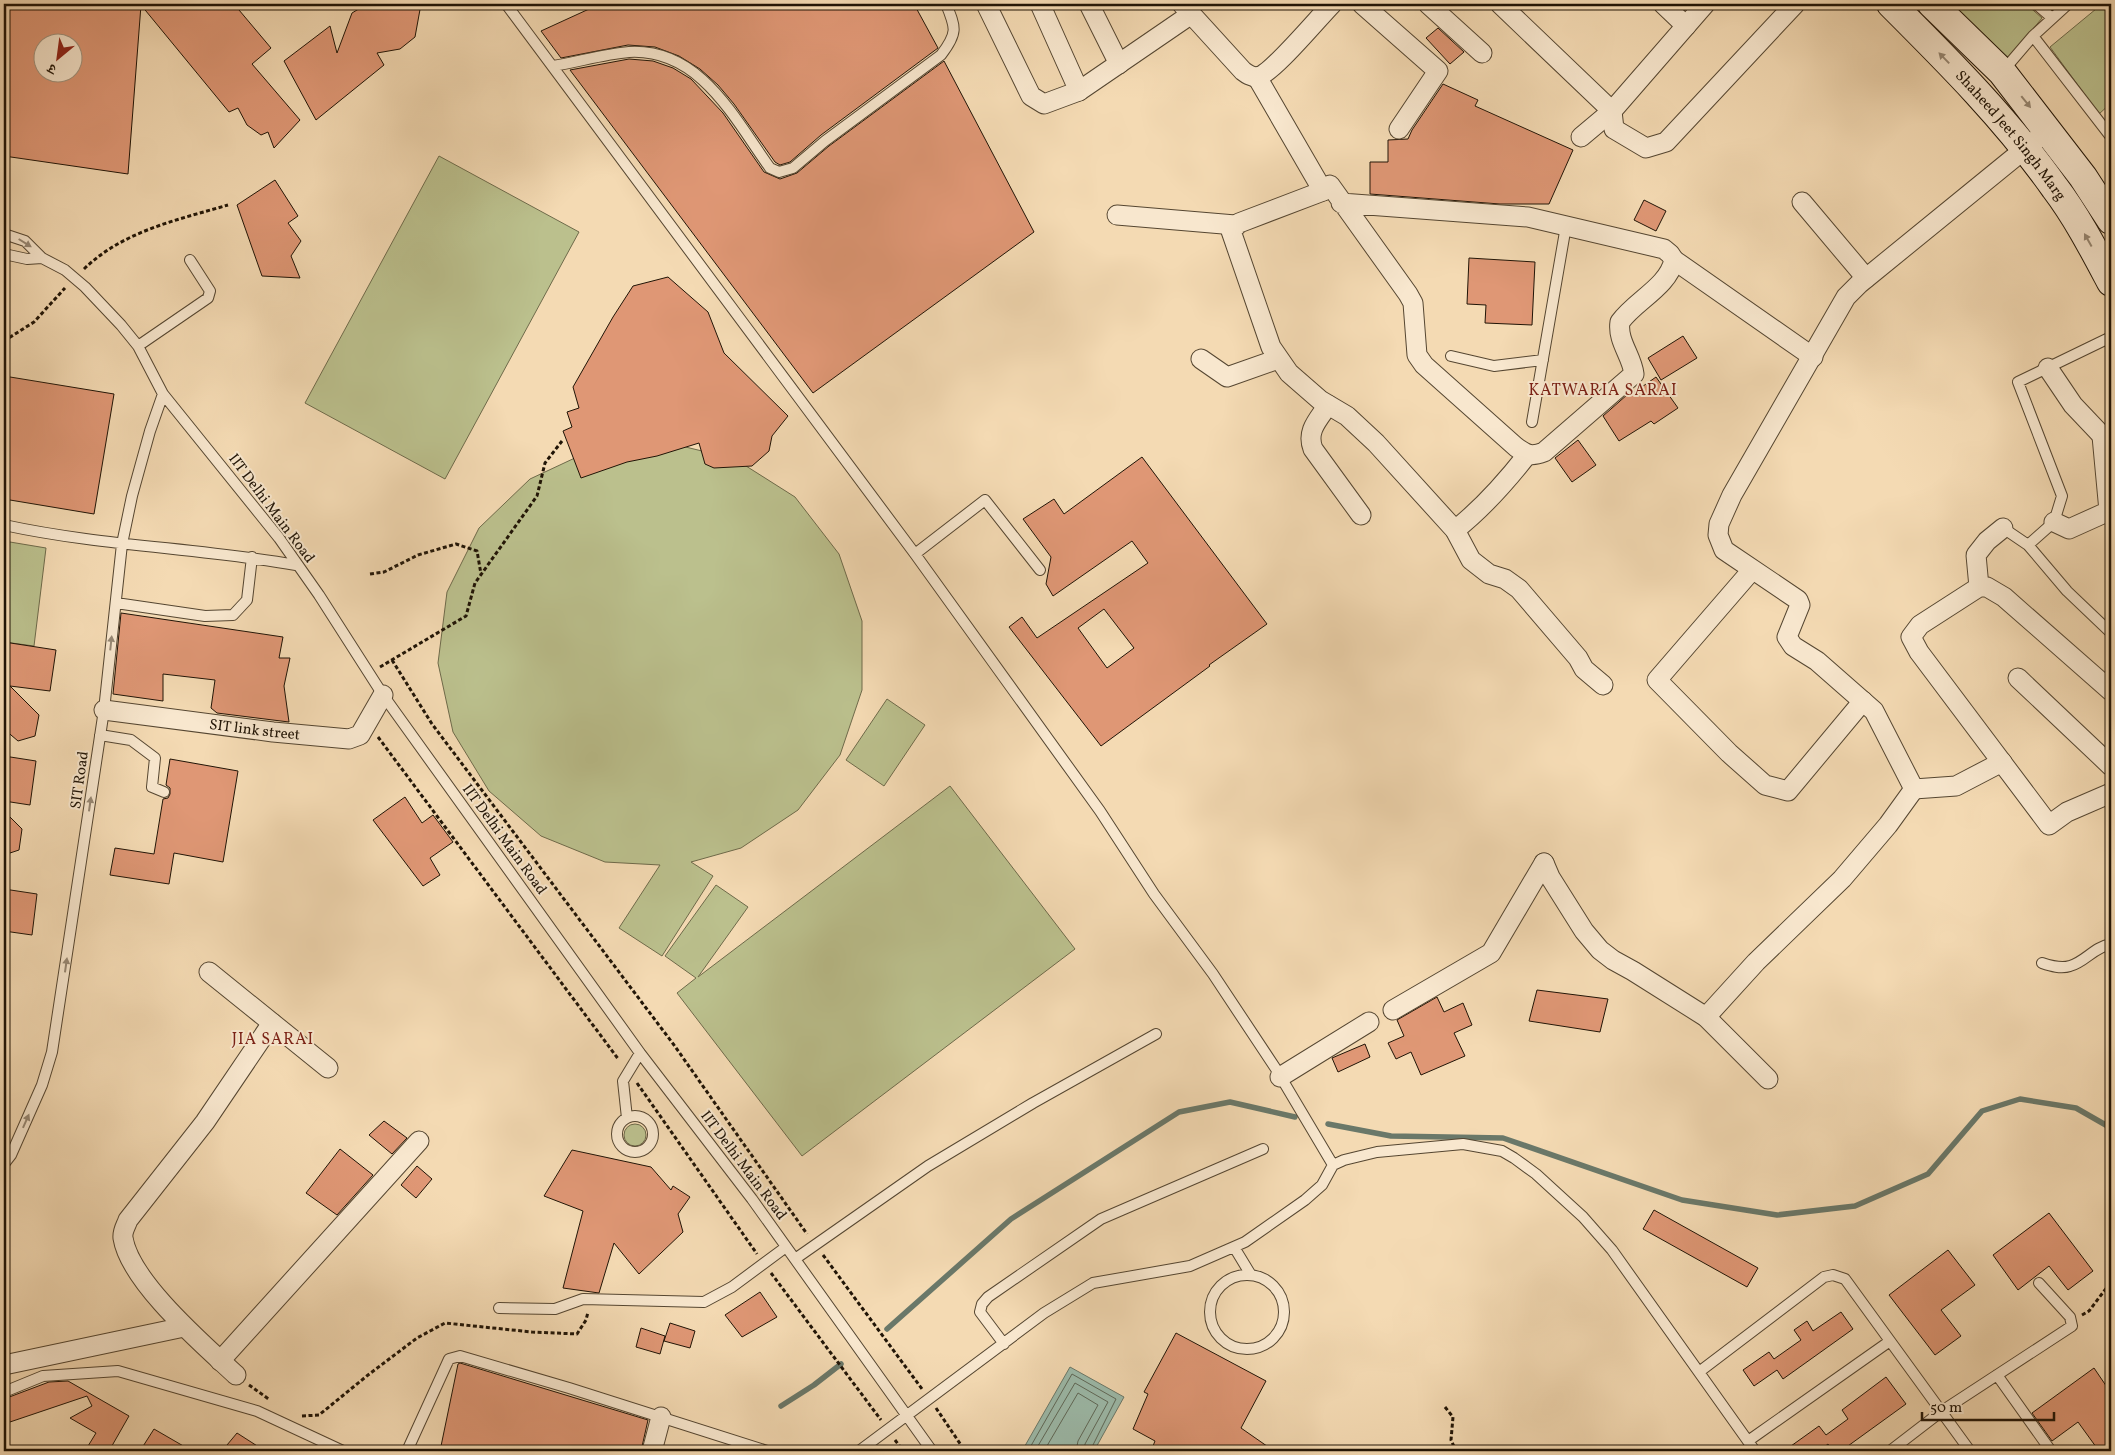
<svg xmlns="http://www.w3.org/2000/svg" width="2115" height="1455" viewBox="0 0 2115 1455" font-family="Vollkorn,'Noto Serif Devanagari',serif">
<rect width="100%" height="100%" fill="#f4dab3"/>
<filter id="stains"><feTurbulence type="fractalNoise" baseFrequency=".004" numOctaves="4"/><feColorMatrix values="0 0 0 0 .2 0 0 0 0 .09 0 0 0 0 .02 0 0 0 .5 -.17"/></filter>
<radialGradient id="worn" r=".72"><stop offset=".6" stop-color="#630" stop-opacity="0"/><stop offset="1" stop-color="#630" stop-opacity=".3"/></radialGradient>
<!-- green -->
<path fill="#bbc08d" stroke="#6e6a4a" d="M1952,4H2026L2042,18L2004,65Z
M2102,4H2111V103L2099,114L2050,47Z
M439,156L579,232L445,479L305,403Z
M665,442L735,459L795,497L839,554L862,621V690L840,755L798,810L741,848L691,862L713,876L662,956L619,928L660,865L605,862L541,836L489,791L453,732L438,663L447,592L479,528L530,479L594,449Z
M4,541L46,548L34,646L4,642Z
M887,699L925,725L884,786L846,760Z
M950,786L1075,949L802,1156L677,993L696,978L665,956L716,885L748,907L698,977Z
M624 1135a11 11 0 1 1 22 0a11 11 0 1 1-22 0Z"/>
<!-- water -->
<path fill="#9cbbab" stroke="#6a7869" d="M1070,1367L1124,1397L1094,1451H1022Z"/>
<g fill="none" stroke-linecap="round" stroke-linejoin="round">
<!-- shore -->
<path stroke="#5e6858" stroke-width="1" d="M1028,1451L1072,1374L1116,1399L1090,1451
M1035,1451L1075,1383L1108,1402L1085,1444L1084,1451
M1044,1451L1078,1393L1098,1405L1078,1441L1076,1451"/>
<!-- stream -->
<path stroke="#6a7869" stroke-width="5.5" d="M1328,1124L1391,1136L1503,1138L1682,1200L1777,1215L1855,1206L1928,1174L1982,1111L2020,1099L2076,1108L2111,1128
M887,1329L1011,1219L1179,1112L1230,1102L1295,1117
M781,1406L814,1385L841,1364"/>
</g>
<!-- building -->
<path fill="#df9775" stroke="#201406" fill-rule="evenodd" d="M4,4H242L239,10L271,48L252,64L300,120L274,148L268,132L261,135L247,125L238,108L229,112L141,5L128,174L4,156ZM42,42H72V72H42Z
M367,4H421L415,37L400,49L377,53L384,65L316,120L284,61L330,26L337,53L352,13Z
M600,4H914L938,48L821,135L790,162L780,165L775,162L734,104L718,85L700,69L679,56L655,47L628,45L561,58L541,31Z
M1438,28L1464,52L1450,64L1426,38Z
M629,59L653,61L673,68L691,79L723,113L764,172L780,179L797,173L829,146L944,61L1034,232L813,393L570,70Z
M1443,84L1478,100L1475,106L1573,150L1549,204H1500L1370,194V162H1388V140L1408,139L1412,130Z
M275,180L298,216L288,223L301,241L291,256L300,278L262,276L237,205Z
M1644,200L1666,211L1656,231L1634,220Z
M1469,258L1535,262L1532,325L1485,323L1486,305L1467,304Z
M668,277L708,312L724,353L788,416L772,436L769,451L752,466L714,468L705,464L699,443L657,456L627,462L581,478L563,431L572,427L567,412L579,408L573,387L613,317L633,286Z
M1683,336L1697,358L1661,380L1648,358Z
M4,376L114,394L94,514L4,499Z
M1656,377L1678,408L1654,424L1651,421L1619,441L1603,416L1628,394L1629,396Z
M1578,440L1596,465L1572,482L1555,458Z
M1142,457L1267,624L1209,665L1210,666L1101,746L1009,627L1022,617L1037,638L1148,563L1132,541L1053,596L1046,584L1051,557L1023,519L1054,499L1064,514ZM1104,609L1134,648L1107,668L1078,628Z
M121,613L283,637L279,658H290L284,686L289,722L217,713L211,708L215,680L163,674V701L113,694Z
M4,642L56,650L50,691L10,686L39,715L35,736L18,741L4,729Z
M4,756L36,761L30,805L4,801Z
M170,759L238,771L223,862L174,853L169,884L110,875L115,848L154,854L163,799L168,798L170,794V788L166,785Z
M405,797L422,823L433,815L453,842L430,858L440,875L423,886L373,820Z
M4,811L22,829L19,850L4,855Z
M4,889L37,894L32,935L4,931Z
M1537,990L1608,999L1600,1032L1529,1021Z
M1437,997L1444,1012L1463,1003L1472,1025L1454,1033L1465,1056L1421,1075L1411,1052L1396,1059L1388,1043L1404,1036L1397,1020Z
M1365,1044L1370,1057L1338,1072L1332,1058Z
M384,1121L407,1138L392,1154L369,1135Z
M340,1149L373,1175L337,1215L306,1193Z
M572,1150L651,1167L671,1190L673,1186L690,1197L678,1214L683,1232L639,1274L614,1243L599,1293L563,1288L583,1211L544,1196Z
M417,1166L432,1179L416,1198L401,1185Z
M1654,1210L1758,1268L1747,1287L1643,1229Z
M2049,1213L2093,1271L2068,1290L2049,1266L2018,1290L1993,1255Z
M1948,1250L1975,1285L1941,1310L1961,1336L1935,1355L1889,1295Z
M760,1292L777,1317L742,1337L725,1315Z
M1841,1312L1853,1329L1783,1379L1777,1370L1754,1386L1743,1370L1769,1352L1774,1359L1801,1340L1794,1330L1807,1321L1813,1331Z
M670,1323L695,1331L690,1348L664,1341Z
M641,1328L665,1336L660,1354L636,1347Z
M1176,1333L1266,1381L1241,1428L1274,1451H1151L1155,1441L1133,1429L1148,1394L1144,1392Z
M460,1363L648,1420L641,1451H440L458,1364Z
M2094,1368L2111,1393V1451H2099L2078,1422L2052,1441L2032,1413Z
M1886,1377L1906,1404L1841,1451H1833L1828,1444L1819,1451H1784L1819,1426L1826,1435L1848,1419L1842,1410Z
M68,1381L129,1416L109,1451H85L96,1433L70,1418L92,1406L87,1396L4,1424V1399L49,1382Z
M154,1429L192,1451H140Z
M237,1433L265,1451H222Z"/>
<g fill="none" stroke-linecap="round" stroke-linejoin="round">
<defs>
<path id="lane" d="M506,4L915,554L1100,811L1154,894L1213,974L1276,1069L1333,1165
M2036,4L2051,17
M2033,36L2111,137
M553,66C578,62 604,54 629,52C700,48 734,118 770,168L779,172L793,168L825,141L941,55C958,33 956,28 946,4
M2003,71L2033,36L2068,4
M4,234L25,241L42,258L65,270L85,287L121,325L138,346L163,394L279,538L319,595L383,695L640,1053L752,1199L932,1451
M4,254L27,259L42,258
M138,346L208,298L210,291L190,260
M1451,356L1494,366L1543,360
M1532,422L1566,226
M4,525C101,546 199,548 296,565
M2003,528L2028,545L2054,522L2062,496L2018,382L2111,337
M2028,545L2067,591L2111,633
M915,554L985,500L1040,570
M116,603L205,616L233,615L247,600L252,557
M100,735L131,740L155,758L152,787L164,792
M2042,963C2051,966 2061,969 2070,966C2085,962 2094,947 2111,944
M617 1134a18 18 0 1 1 36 0a18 18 0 1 1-36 0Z
M627,1118L623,1081L640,1053
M4,1164L11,1155L42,1085L52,1052L104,710L122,544L132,496L150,431L163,394
M1234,1247L1251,1275
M795,1259L928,1166L1033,1103L1156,1034
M1210 1312a37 37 0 1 1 74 0a37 37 0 1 1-74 0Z
M499,1308L555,1309L583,1299L704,1302L732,1287L786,1247
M1004,1344L980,1312L982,1304L988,1297L1101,1219L1263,1149
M1699,1372L1824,1277L1833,1275L1845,1279L1970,1451
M1997,1375L2051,1451
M4,1392L43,1376L118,1371L257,1411L343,1451
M1748,1441L1890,1341
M407,1451L449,1359L460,1356L569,1388L767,1451
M859,1451L1044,1313L1093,1283L1190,1266L1245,1242L1305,1200L1322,1185L1333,1165L1344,1160L1377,1152L1463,1144L1502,1151L1514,1158L1536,1174L1583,1217L1612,1250L1755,1451
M1890,1451L1942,1411L2072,1326L2070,1317L2039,1283"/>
<g id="street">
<path d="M986,4L1031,96L1044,104L1079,91L1190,15"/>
<path d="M1040,4L1079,91"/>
<path d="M1089,4L1119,64"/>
<path d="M1182,4L1243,71C1247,74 1251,77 1257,77C1271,75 1319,17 1332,4"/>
<path d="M1362,4L1438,71L1399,129"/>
<path d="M1428,4L1482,53"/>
<path d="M1500,4L1612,111L1705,4"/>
<path d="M1663,4L1686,26"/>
<path d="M1257,77L1323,191"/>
<path d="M1612,111L1614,129L1646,148L1666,142L1795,4"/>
<path d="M1581,137L1612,111"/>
<path d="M1802,202L1866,278"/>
<path d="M1341,203L1528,217L1664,249L1670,254L1674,260C1668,287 1636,300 1620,322C1617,341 1632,356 1634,374L1544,452C1531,457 1527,455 1516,447L1424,365L1417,355L1413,303L1408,294L1330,185L1323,191L1239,223L1231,231L1271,347L1289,373L1320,400L1347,416L1376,443L1455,530L1471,560L1489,574L1505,579L1519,589L1578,658L1584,669L1603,685"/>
<path d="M1117,215L1235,225"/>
<path d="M1674,260L1813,357"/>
<path d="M1201,359L1227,377L1278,359"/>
<path d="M2048,368L2073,405L2110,444"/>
<path d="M1328,405C1318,420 1306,431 1313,449L1361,515"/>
<path d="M2054,522L2069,529L2109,511L2102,436"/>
<path d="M1455,530C1483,508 1505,483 1527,455"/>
<path d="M1752,570L1657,680L1729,753L1765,785L1788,791L1863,701"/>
<path d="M1979,587L1976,555L1987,541L2003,528"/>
<path d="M2018,678L2111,766"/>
<path d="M2111,691L2004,597L1987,587H1979L1920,625L1911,637L1919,652L2049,825L2067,812L2111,793"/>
<path id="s1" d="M104,710L273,732L349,739L360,735L383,695"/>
<path d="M2002,762L1956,786L1914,789L1874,711L1817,661L1793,646L1787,637L1800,605L1798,600L1724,550L1718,535L1719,524L1732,495L1846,297L1859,284L2048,130"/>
<path d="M1544,863L1550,877L1584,931L1600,950L1613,960L1633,971L1706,1017L1768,1079"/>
<path d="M209,972L328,1068"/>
<path d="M1393,1010L1491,953L1544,863"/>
<path d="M1706,1017L1756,962L1842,879L1888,825L1914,789"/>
<path d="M1280,1077L1369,1022"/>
<path d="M220,1361L419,1141"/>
<path d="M4,1365L184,1327"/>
<path d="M236,1375C204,1345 130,1282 123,1238C122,1231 126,1226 128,1220L205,1122L272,1023"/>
<path d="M652,1451L661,1417"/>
</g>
<g id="secondary">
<path id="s2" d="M1891,4C1949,62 2007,120 2055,188C2077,217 2094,250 2111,282"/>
<path d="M1932,4L2002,72L2083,177L2111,220"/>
</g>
</defs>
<!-- lane casing -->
<use href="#lane" stroke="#554631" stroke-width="12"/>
<!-- street casing -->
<use href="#street" stroke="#554631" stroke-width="21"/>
<!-- secondary casing -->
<use href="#secondary" stroke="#201406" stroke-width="30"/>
<!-- path -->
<path stroke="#201406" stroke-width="3" stroke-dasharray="4 2.5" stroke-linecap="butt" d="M84,269C123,231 177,220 228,205
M4,341L34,322L65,288
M370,574L384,572L418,555L456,544L477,551L481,574
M392,660L432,724L674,1045L807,1234
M380,667L466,616L475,583L537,496L545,463L562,441
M378,737L619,1060
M637,1083L757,1254
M823,1255L922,1389
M771,1273L881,1420
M2082,1315L2089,1311L2111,1282
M249,1385L270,1400
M1445,1407L1453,1417L1451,1440L1456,1451
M936,1408L965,1451
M302,1416L319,1415L368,1375L417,1338L445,1323L532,1332L577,1334L586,1320L588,1312
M895,1440L903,1451"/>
<!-- lane -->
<use href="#lane" stroke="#f8e7ce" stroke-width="10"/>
<!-- street -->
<use href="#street" stroke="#f8e7ce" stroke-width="19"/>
<!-- secondary -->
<use href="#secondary" stroke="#f8e7ce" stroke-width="28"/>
</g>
<!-- one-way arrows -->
<defs><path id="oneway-solid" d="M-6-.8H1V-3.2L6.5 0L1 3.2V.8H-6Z" transform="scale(1.25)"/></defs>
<g fill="#978874">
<use href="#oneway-solid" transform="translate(1944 58) rotate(-134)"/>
<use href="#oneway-solid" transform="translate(2026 102) rotate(51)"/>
<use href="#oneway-solid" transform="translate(2088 240) rotate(-119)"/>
<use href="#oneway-solid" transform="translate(25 243) rotate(32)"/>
<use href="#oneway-solid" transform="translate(111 643) rotate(-84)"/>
<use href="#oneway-solid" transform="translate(90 804) rotate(-82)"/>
<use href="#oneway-solid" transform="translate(66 965) rotate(-82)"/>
<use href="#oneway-solid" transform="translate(26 1121) rotate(-66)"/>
</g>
<g text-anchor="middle" stroke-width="4" stroke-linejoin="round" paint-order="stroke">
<!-- street labels -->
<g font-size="15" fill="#201406" stroke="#f8e7ce">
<text dy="5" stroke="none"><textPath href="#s2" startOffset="178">Shaheed Jeet Singh Marg</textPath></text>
<text transform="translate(272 508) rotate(53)" y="5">IIT Delhi Main Road</text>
<text dy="5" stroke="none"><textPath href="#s1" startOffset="152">SIT link street</textPath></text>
<text transform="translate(79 780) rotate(-82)" y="5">SIT Road</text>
<text transform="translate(505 839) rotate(54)" y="5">IIT Delhi Main Road</text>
<text transform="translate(744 1165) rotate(53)" y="5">IIT Delhi Main Road</text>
</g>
<!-- neighbourhood labels -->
<g font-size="16" letter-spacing="1" fill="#7a1f14" stroke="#f8e7ce">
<text x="1603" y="395">KATWARIA SARAI</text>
<text x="273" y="1044">JIA SARAI</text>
</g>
</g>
<!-- margin -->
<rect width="2115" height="1455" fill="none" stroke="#f4dab3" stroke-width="20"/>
<rect x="5" y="5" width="2105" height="1445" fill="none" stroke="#201406" stroke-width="2.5"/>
<rect x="10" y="10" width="2095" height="1435" fill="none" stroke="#201406"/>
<!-- north arrow -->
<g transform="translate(58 58) rotate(209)"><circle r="24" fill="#f8e7ce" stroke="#a2937e"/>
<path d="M0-4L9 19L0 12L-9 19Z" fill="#8f2418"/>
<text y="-8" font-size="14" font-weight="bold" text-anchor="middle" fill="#201406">उ</text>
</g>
<!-- scale -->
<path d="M1922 1412v8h132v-8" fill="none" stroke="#201406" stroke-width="2.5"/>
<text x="1930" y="1412" font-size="15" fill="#201406" stroke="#f8e7ce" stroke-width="4" paint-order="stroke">50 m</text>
<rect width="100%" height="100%" filter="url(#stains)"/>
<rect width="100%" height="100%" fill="url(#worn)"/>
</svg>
